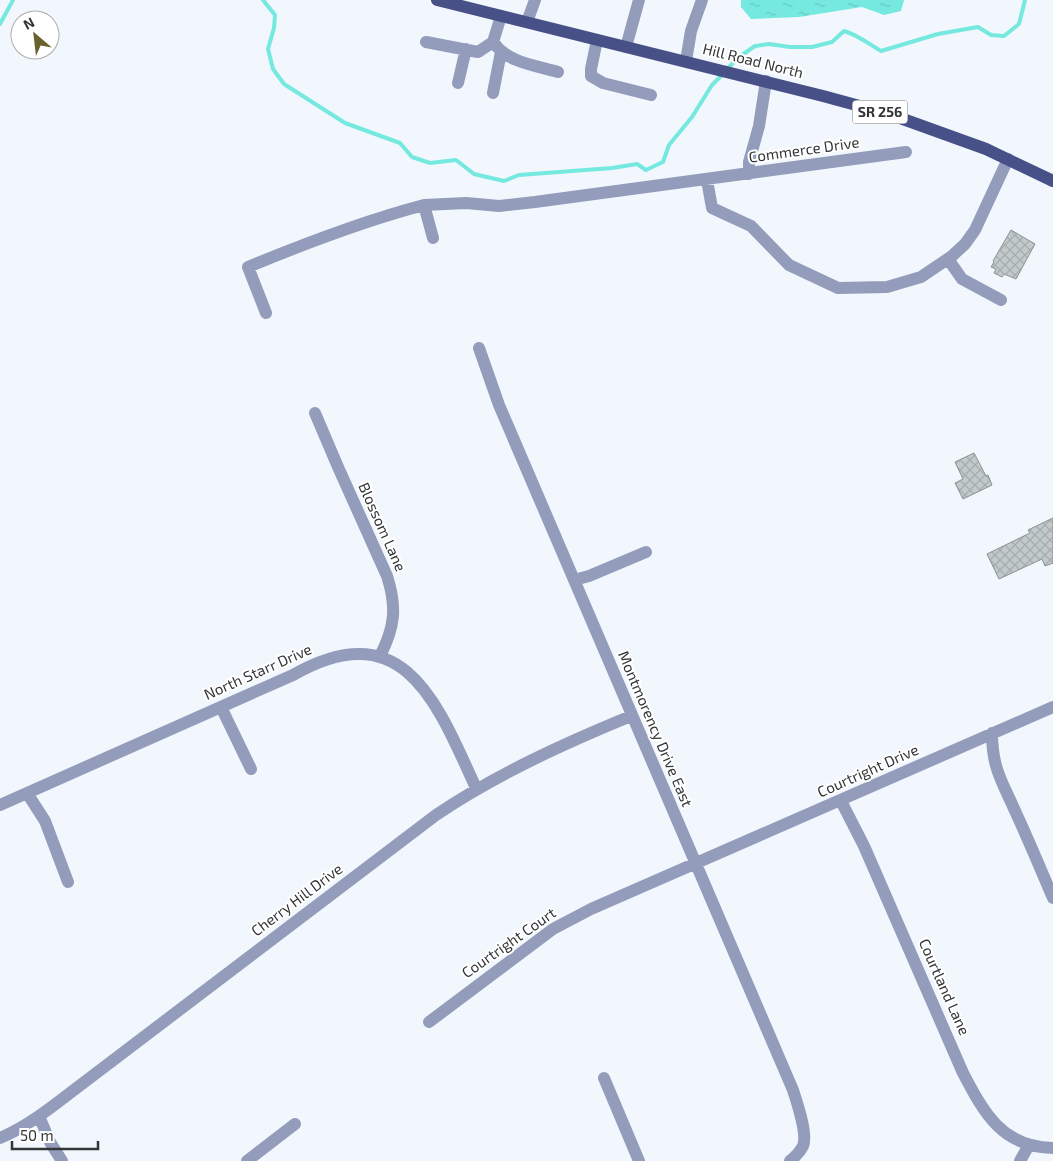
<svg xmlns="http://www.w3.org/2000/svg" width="1053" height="1161" viewBox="0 0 1053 1161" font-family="'Exo 2',sans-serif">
<defs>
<pattern id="water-ripples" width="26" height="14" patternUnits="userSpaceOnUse" patternTransform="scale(1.25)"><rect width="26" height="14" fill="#75e9df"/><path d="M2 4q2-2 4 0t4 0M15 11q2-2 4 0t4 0" fill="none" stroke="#66c8c0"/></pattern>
<pattern id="building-cross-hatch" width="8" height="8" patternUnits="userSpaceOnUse" patternTransform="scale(1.25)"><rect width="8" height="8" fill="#c1c9cb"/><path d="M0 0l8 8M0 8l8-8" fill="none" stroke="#a6adaf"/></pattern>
</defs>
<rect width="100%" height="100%" fill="#f1f7fc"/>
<!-- water -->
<path fill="url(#water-ripples)" d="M741,0H904L901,11L884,15L862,7L799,17L751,19L741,7Z"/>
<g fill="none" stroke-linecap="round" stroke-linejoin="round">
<!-- stream -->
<path stroke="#75e9df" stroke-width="4" d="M263,0L275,15L274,28L268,49L273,69L284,84L345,123L400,143L412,157L430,163L456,160L474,174L504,181L519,175L612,168L637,164L646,170L663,162L669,145L692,117L712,85L723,74
M0,24L13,0
M727,69L739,57L755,46L769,44L790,47H812L832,42L844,31C858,35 869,44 881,51L938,34L978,27L991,35L1004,36L1019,24L1025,0"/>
</g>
<!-- building -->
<path fill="url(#building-cross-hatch)" stroke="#8a9294" d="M1011,230L1035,244L1016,279L1004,274L1002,277L994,273L996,269L991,267L994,262L993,261Z
M974,453L986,476L988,475L992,485L963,499L955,483L963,479L955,462Z
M1053,518V563L1045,566L1042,559L999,579L987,554L1030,533L1028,530Z"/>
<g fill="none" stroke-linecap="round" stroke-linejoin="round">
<!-- minor -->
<path stroke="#949cbc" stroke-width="12" d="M501,16L493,42C508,63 534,65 558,72
M527,22L535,0
M597,40L591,69V76L603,83L651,95
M426,42L478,52L493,42
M626,47L639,0
M686,61L691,31L702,0
M458,83L466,49
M493,93L501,52
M749,174V162L759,126L766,81
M707,180L712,208L751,226L789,265L838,288L887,287L921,277L952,256L965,244L975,230L1008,159
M433,238L424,205L466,203L499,206L535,202L906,152
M948,259L962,279L1001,300
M266,313L248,267C306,243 363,221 424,205
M479,348L499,405L793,1090C797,1103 808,1134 803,1146C800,1152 795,1157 790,1161
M315,413L338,467L387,576C397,607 395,627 380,656
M574,580L589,576L646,552
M221,707L251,769
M992,733C992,769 1003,783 1016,813C1029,841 1041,870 1053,898
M27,793L45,821L68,882
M841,801L864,846L963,1073C984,1113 1002,1147 1053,1148
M0,805L293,675C404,612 437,703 476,788
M429,1022L553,929L591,909L1053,707
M604,1078L639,1161
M39,1116L50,1142L62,1161
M0,1138C26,1127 48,1110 70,1093L436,815C497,774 563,744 631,716
M247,1161L295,1124
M1020,1161L1029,1145"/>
<!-- major -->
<path stroke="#475188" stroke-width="12" d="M437,0L823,96L889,114L986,149L1053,181"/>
</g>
<g text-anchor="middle" stroke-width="4" stroke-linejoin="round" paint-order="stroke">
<!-- shield labels -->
<rect fill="#fff" stroke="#707273" stroke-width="1" x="852.5" y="100.5" width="55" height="23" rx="4"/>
<g font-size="14" font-weight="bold" fill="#333537">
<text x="880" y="117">SR 256</text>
</g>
<!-- street labels -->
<g font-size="15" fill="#333537" stroke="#fff">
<text transform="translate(753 61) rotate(14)" y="5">Hill Road North</text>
<text transform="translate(804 150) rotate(-8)" y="5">Commerce Drive</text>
<text transform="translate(382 527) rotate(66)" y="5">Blossom Lane</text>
<text transform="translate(258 672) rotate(-24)" y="5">North Starr Drive</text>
<text transform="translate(655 729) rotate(67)" y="5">Montmorency Drive East</text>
<text transform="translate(868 771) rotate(-24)" y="5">Courtright Drive</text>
<text transform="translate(297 900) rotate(-37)" y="5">Cherry Hill Drive</text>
<text transform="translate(509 943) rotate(-35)" y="5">Courtright Court</text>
<text transform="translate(944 987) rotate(66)" y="5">Courtland Lane</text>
</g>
</g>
<!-- north arrow -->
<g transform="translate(35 35) rotate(332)"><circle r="24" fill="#ffffff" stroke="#adaeaf"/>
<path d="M0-4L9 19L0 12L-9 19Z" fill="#69612e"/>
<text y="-8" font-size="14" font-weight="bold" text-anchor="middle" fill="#333537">N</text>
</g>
<!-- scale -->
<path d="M12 1141v8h86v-8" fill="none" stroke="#333537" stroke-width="2.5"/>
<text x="20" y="1141" font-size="15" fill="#333537" stroke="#ffffff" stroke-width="4" paint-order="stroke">50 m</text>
</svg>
